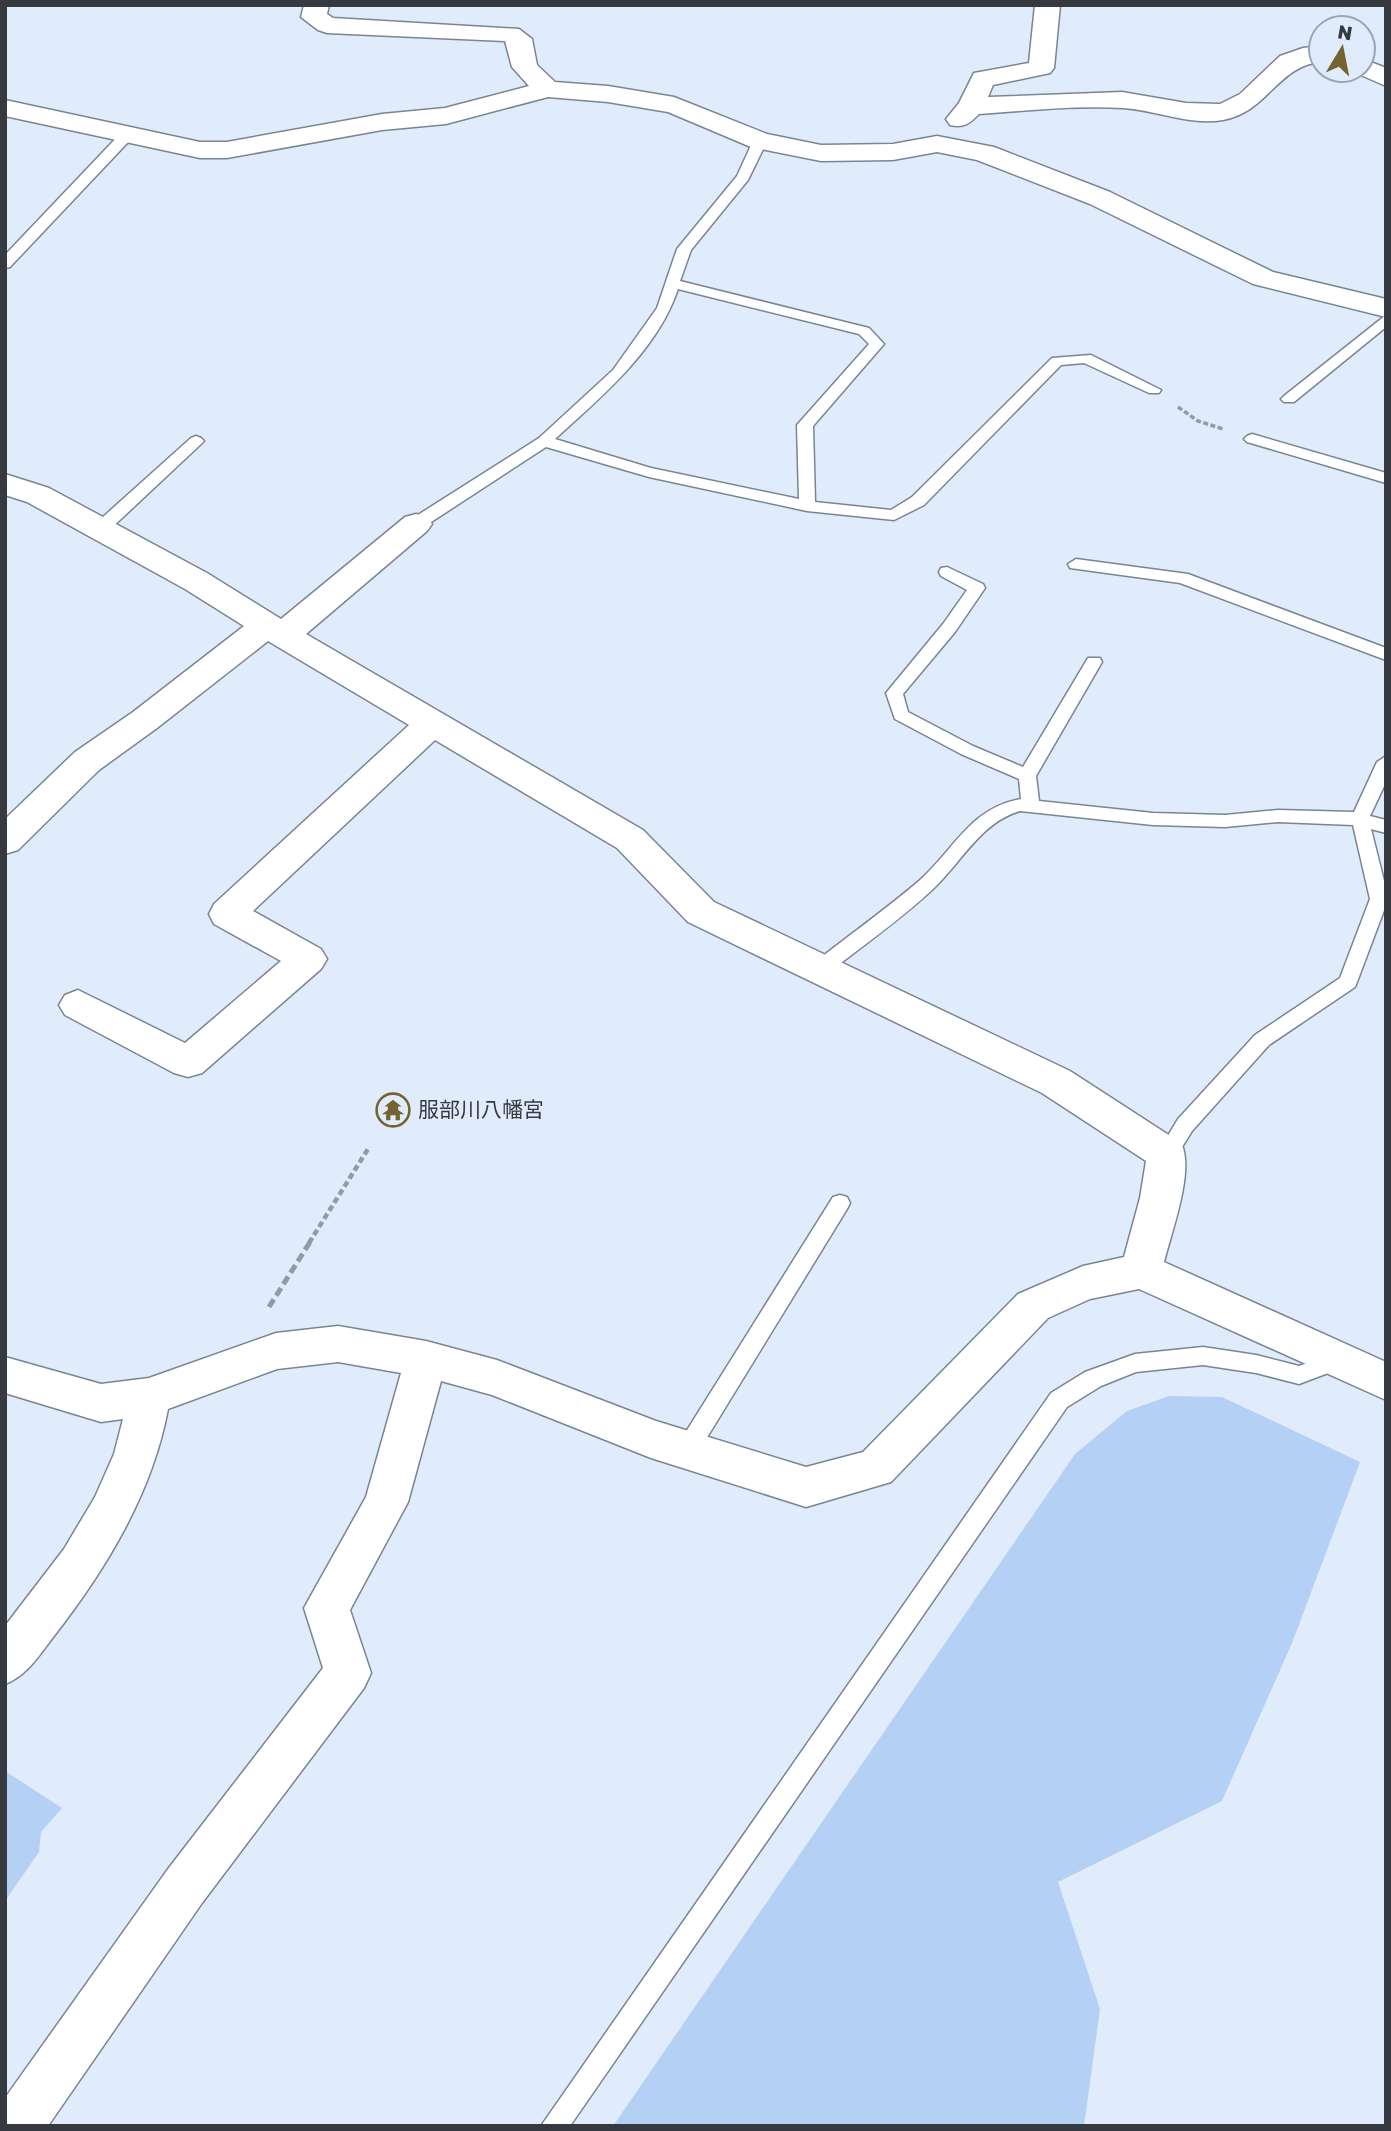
<svg xmlns="http://www.w3.org/2000/svg" width="1391" height="2131" viewBox="0 0 1391 2131" font-family="'Golos Text','Noto Sans JP',sans-serif">
<rect width="100%" height="100%" fill="#e0ecfc"/>
<!-- water -->
<path fill="#b4d0f4" d="M1169,1396L1222,1397L1360,1462L1292,1643L1222,1801L1058,1882L1100,2009L1084,2126H613L1075,1454L1127,1411Z
M5,1771L62,1808L41,1832L39,1852L5,1901Z"/>
<g fill="none" stroke-linecap="round" stroke-linejoin="round">
<defs>
<path id="lane" d="M126,132L131,133V139L10,267L5,268V255L121,133Z
M760,137L767,141L748,180L691,250L680,281L869,328L884,344L813,426L815,502L891,510L912,497L1052,358L1091,355L1161,390L1159,393H1149L1084,363L1061,365L924,505L894,520L807,511L649,477L546,447L422,528H410L408,524L410,520L539,438L613,370L657,308L677,249L737,176L753,141ZM678,289L859,334L869,344L797,425L799,499L651,468L555,439C602,396 657,351 678,289Z
M1386,315V327L1294,402H1284L1281,399L1284,396Z
M1252,434L1386,473V483L1247,442L1244,439L1247,436Z
M196,436L201,438L204,441L201,444L106,533H94L92,529L94,525L191,438Z
M1076,559L1188,574L1386,648V660L1180,583L1070,568L1068,564Z
M947,567L983,584L985,588L955,632L903,694L908,712L973,746L1023,767L1088,658H1100L1102,662L1036,776L1039,801L1153,813L1225,815L1278,810L1354,812L1377,762L1386,756V782L1370,816L1386,820V833L1371,829L1386,889V905L1357,982L1355,987L1269,1045L1192,1131L1174,1160L1167,1162L1160,1160L1157,1154L1178,1119L1255,1035L1340,978L1370,899L1353,825L1278,822L1225,827L1153,825L1020,811C981,822 961,863 933,889C900,920 862,946 827,974H813L811,969L813,964C848,936 885,910 919,881C955,849 970,808 1021,799L1019,779L961,754L895,719L886,693L943,624L967,590L941,576L939,572L941,568Z
M840,1195L847,1197L850,1203L847,1209L695,1457L687,1460L679,1457L676,1450L679,1443L833,1197Z
M1203,1347L1256,1355L1299,1366L1337,1352L1344,1355L1348,1361L1344,1367L1299,1384L1256,1373L1203,1365L1136,1372L1101,1386L1067,1407L570,2126H541L1051,1393L1085,1372L1135,1354Z"/>
<path id="street" d="M304,5H329L327,14L333,18L519,29L532,39L537,65L555,82L608,86L674,97L767,134L821,145L893,144L937,136L994,147L1110,192L1273,272L1386,299V317L1253,284L1090,204L977,160L937,152L893,160L821,161L751,147L668,112L608,102L548,97L446,124L382,130L227,158H200L5,116V100L200,142H227L382,114L445,108L529,86L512,67L505,41L327,33L318,30L301,17Z
M1035,5H1060L1054,68L1050,73L993,85L988,97L1122,92L1186,103L1220,104L1240,94L1280,56L1303,48L1321,46V62C1277,66 1268,112 1223,120C1190,126 1156,110 1123,108C1075,105 1026,111 979,114C969,124 964,128 950,125L946,119L959,103L974,73L1029,63Z
M1363,59L1386,68V86L1354,72L1352,70H1363Z
M5,474L49,488L207,573L281,619L405,517L416,514L427,517L432,524L427,531L306,634L643,830L714,902L1070,1071L1181,1143C1195,1170 1171,1233 1164,1262L1386,1362V1400L1139,1289L1090,1299L1048,1318L891,1482L806,1507L651,1458L492,1395L441,1381L408,1502L350,1610L371,1673L364,1688L202,1903L48,2126H5V2098L168,1869L323,1668L304,1608L366,1497L401,1373L338,1362L277,1369L168,1409C152,1494 106,1569 54,1636C39,1655 28,1675 5,1684V1626L64,1549L95,1497L114,1454L123,1419L101,1422L5,1393V1357L101,1384L149,1378L276,1333L338,1326L426,1341L497,1360L656,1421L806,1467L863,1452L1018,1294L1083,1266L1124,1257L1140,1198L1146,1161L1042,1093L688,922L617,848L435,740L253,911L321,949L327,959L321,969L202,1073L188,1077L174,1073L65,1015L59,1005L65,995L78,990L185,1043L281,961L214,924L209,914L214,904L409,725L268,641L157,728L99,770L18,850L5,854V819L75,752L133,712L244,626L185,589L27,502L5,495Z"/>
</defs>
<!-- lane casing -->
<use href="#lane" stroke="#7a8592" stroke-width="3"/>
<!-- street casing -->
<use href="#street" stroke="#7a8592" stroke-width="3"/>
<!-- path-far2 -->
<path stroke="#929aa6" stroke-width="3.5" stroke-dasharray="5 2.5" stroke-linecap="butt" d="M1178,407L1198,421L1223,429"/>
<!-- path-far1 -->
<path stroke="#929aa6" stroke-width="4.5" stroke-dasharray="6 3.5" stroke-linecap="butt" d="M309,1243L368,1149"/>
<!-- path -->
<path stroke="#929aa6" stroke-width="5" stroke-dasharray="9 4.5" stroke-linecap="butt" d="M269,1307L310,1242"/>
<!-- lane -->
<use href="#lane" fill="#fff" fill-rule="evenodd"/>
<!-- street -->
<use href="#street" fill="#fff" fill-rule="evenodd"/>
</g>
<!-- icons -->
<defs>
<symbol id="temple-ring" viewBox="-11 -11 22 22"><circle r="9.5" fill="#e0ecfc" stroke="#756331" stroke-width="1.5"/><path d="M0-6L5-2H3V0L6.5 2.5H4V6H1.5V3h-3V6H-4V2.5H-6.5L-3 0V-2H-5Z" fill="#756331"/></symbol>
</defs>
<g fill-rule="evenodd">
<use href="#temple-ring" x="374" y="1091" width="38" height="38"/>
</g>
<g text-anchor="middle" stroke-width="6" stroke-linejoin="round" paint-order="stroke">
<!-- poi labels -->
<g font-size="21" fill="#363a40" stroke="#e0ecfc" text-anchor="start">
<text x="418" y="1117">服部川八幡宮</text>
</g>
</g>
<!-- border -->
<rect width="1391" height="2131" fill="none" stroke="#363a40" stroke-width="14"/>
<!-- north arrow -->
<g transform="translate(1342 49) rotate(10)"><circle r="33" fill="#e0ecfc" stroke="#9ca5b1" stroke-width="2"/>
<path d="M0-5L12 26L0 18L-12 26Z" fill="#756331"/>
<text y="-10" font-size="19" font-weight="bold" text-anchor="middle" fill="#363a40">N</text>
</g>
</svg>
